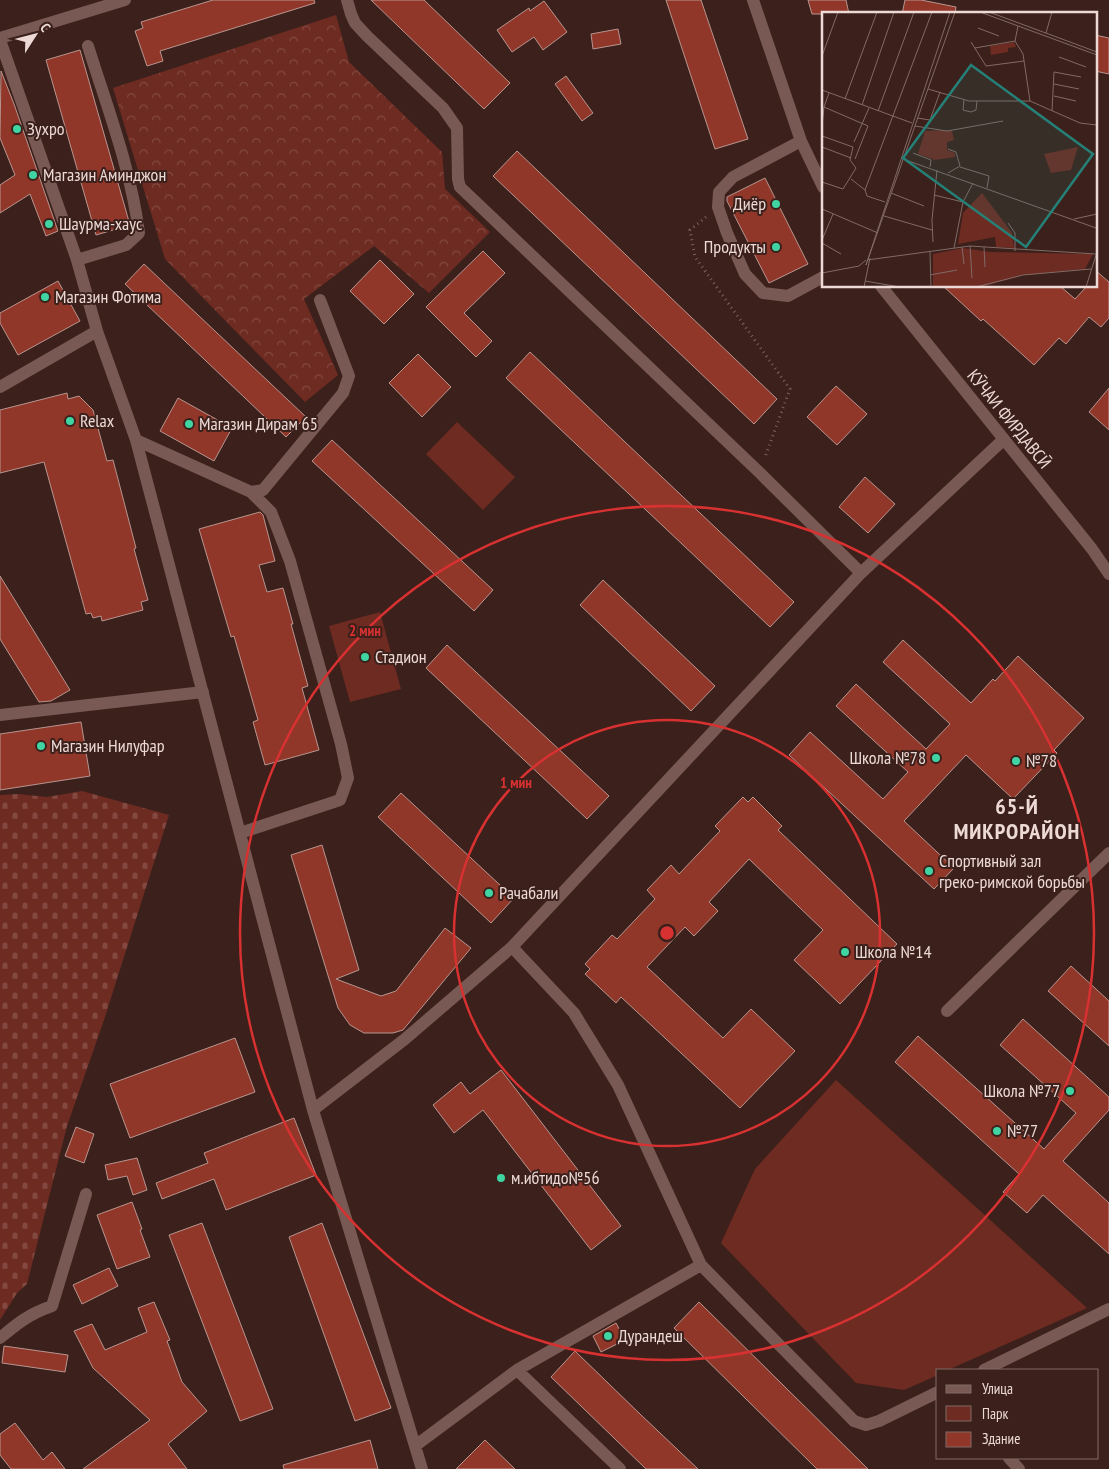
<svg xmlns="http://www.w3.org/2000/svg" width="1109" height="1469" viewBox="0 0 1109 1469" font-family="'PT Sans Narrow',sans-serif">
<defs>
<pattern id="forest-crowns" width="20" height="18" patternUnits="userSpaceOnUse" patternTransform="scale(1.25)"><rect width="20" height="18" fill="#6e2b22"/><path d="M2 6a3 3 0 1 1 6 0M12 15a3 3 0 1 1 6 0" fill="none" stroke="#834941"/></pattern>
<pattern id="cemetery-stones" width="16" height="16" patternUnits="userSpaceOnUse" patternTransform="scale(1.25)"><rect width="16" height="16" fill="#6e2b22"/><path d="M2 7V4a2 2 0 0 1 4 0v3zM10 15v-3a2 2 0 0 1 4 0v3z" fill="#834941"/></pattern>
</defs>
<rect width="100%" height="100%" fill="#3b201b"/>
<!-- green -->
<path fill="#6e2b22" d="M457,422L515,477L483,510L426,454Z
M380,612L401,689L350,702L329,626Z
M836,1080L1087,1308L948,1370H938V1375L904,1390L856,1383L721,1243L755,1169Z"/>
<!-- forest -->
<path fill="url(#forest-crowns)" d="M336,15L349,62L442,152L445,189L490,232L429,293L374,246L304,299L338,375L305,402L165,259L113,88Z"/>
<!-- cemetery -->
<path fill="url(#cemetery-stones)" d="M82,791L169,815L104,1020L67,1126L27,1284L17,1293L0,1320V795L18,794L47,797Z"/>
<!-- building -->
<path fill="#91372a" stroke="#b8958f" d="M213,0H314L315,3L160,51L163,61L147,66L135,31L143,28L141,22Z
M371,0H424L510,83L484,109Z
M666,0H701L748,139L715,149Z
M808,0H846L849,14H812Z
M905,0H921L956,7L955,14H902Z
M544,1L567,32L543,50L534,37L512,52L497,30L529,8L530,11Z
M618,29L621,44L593,49L591,34Z
M1095,35L1109,38V74L1095,71Z
M80,50L130,225L96,235L46,60Z
M1,71L14,104L58,231L46,236L30,194L0,213V185L15,175L0,138Z
M566,76L593,113L582,121L555,84Z
M517,151L777,399L754,424L493,176Z
M765,178L808,264L769,283L727,201V197Z
M483,251L505,273L464,313L492,341L476,357L426,307Z
M380,260L414,294L384,324L350,291Z
M144,264L306,417L286,437L125,284Z
M1095,270L1109,282V318L1101,327L1089,317L1066,344L1059,338L1034,365L983,319L981,321L943,286H1060L1075,299L1087,286H1095Z
M58,281L80,321L18,355L0,323V313Z
M530,352L794,602L770,627L506,378Z
M418,354L451,387L422,417L389,383Z
M836,386L867,414L837,445L807,417Z
M1109,388V430L1089,412Z
M67,393L68,399L79,396L93,410L107,461L113,460L136,548L134,549L148,600L141,602L143,610L102,621L101,616L93,618L91,613L86,614L44,462L0,473V410Z
M178,398L232,428L214,461L160,431Z
M332,440L493,590L474,611L312,461Z
M865,477L895,504L868,533L839,507Z
M260,512L263,515L275,561L259,565L267,592L283,588L293,624H291L308,686L302,688L319,750L265,765L253,722L258,720L234,636L231,637L199,529Z
M0,576L70,690L51,701L39,702L0,639Z
M603,580L715,686L691,711L580,605Z
M903,640L971,703L993,679L995,681L1018,656L1084,718L1054,750L1057,753L1013,799L966,755L904,821L954,868L934,889L789,755L810,732L883,799L908,772L836,706L856,684L926,749L950,724L883,662Z
M447,645L609,796L587,819L426,668Z
M81,722L90,776L0,790V734Z
M401,793L514,898L491,923L378,817Z
M743,797L748,802L753,797L782,826L778,830L897,944L840,1004L794,960L823,930L749,859L709,902L718,911L694,936L685,927L647,967L723,1038L751,1009L795,1051L740,1108L621,997L616,1003L585,974L590,969L585,964L612,935L617,939L655,899L647,890L671,865L679,874L720,831L715,826Z
M322,845L359,970L336,979L381,996L396,991L445,928L471,948L403,1030L393,1033H364L350,1025L338,1008L291,855Z
M1071,966L1109,1001V1046L1048,991Z
M1023,1019L1109,1097V1110L1063,1161L1109,1203V1254L1043,1195L1027,1213L1003,1192L1019,1174L895,1062L918,1036L1044,1149L1076,1113L1000,1045Z
M235,1038L255,1092L130,1138L110,1084Z
M501,1070L621,1226L591,1250L483,1110L454,1133L433,1105L461,1082L470,1094Z
M294,1118L316,1175L226,1210L214,1179L162,1199L156,1183L208,1163L204,1153Z
M76,1127L94,1134L84,1163L65,1156Z
M137,1158L147,1190L133,1195L127,1176L108,1180L105,1165Z
M132,1202L142,1229L140,1230L150,1257L117,1269L97,1215Z
M202,1223L273,1409L240,1421L169,1235Z
M322,1223L391,1408L355,1421L289,1237Z
M109,1268L118,1286L82,1304L73,1285Z
M154,1302L170,1340L167,1341L182,1382L207,1411L168,1444L187,1469H83L150,1420L93,1368L74,1331L92,1324L105,1350L147,1332L138,1308Z
M699,1302L868,1469H817L674,1328Z
M616,1323L625,1340L601,1352L593,1336Z
M4,1346L68,1355L65,1372L2,1363Z
M575,1351L640,1414L698,1469H646L551,1377Z
M15,1423L43,1460L52,1452L65,1469H11L0,1455V1434Z
M370,1440L378,1469H284L283,1465Z
M485,1440L515,1469H456Z"/>
<g fill="none" stroke-linecap="round" stroke-linejoin="round">
<!-- path -->
<path stroke="#7b635f" stroke-width="3" stroke-dasharray="1 4" stroke-linecap="butt" d="M706,217L690,230L695,257L790,389L765,457"/>
<!-- minor -->
<path stroke="#795953" stroke-width="12" d="M347,0L351,14L355,23L367,36L443,108L457,128L458,179L460,187L759,472L861,573
M753,0L801,141L823,187
M0,38L125,0
M0,40L77,260L97,331L136,440L313,1110L422,1469
M801,141L733,177L719,192L718,207L727,233L745,274L763,293L788,296L823,277
M77,260L126,245L139,233C131,169 107,107 88,46
M881,286L1092,549L1109,574
M0,387L97,331
M136,440L251,492L263,490L343,393L349,376L320,300
M0,715L203,692
M240,833L340,800L348,778L341,744L290,561L271,512L251,492
M512,947L574,1013L618,1085L701,1265
M947,1011L1109,853
M313,1110L405,1039L512,947L861,573L1003,440
M0,1338C18,1323 29,1314 52,1306L86,1194
M517,1370L620,1469
M984,1370L1109,1309
M415,1446L517,1370L701,1265L854,1421L866,1425L879,1421L938,1392
M1009,1458L1019,1469"/>
</g>
<!-- distance rings -->
<g fill="none" stroke="#d73131" stroke-width="2.5">
<circle cx="667" cy="933" r="213"/>
<circle cx="667" cy="933" r="427"/>
</g>
<!-- markers -->
<g fill="#3fd4a2" stroke="#3b201b" stroke-width="2">
<circle cx="17" cy="129" r="5"/>
<circle cx="33" cy="175" r="5"/>
<circle cx="776" cy="204" r="5"/>
<circle cx="49" cy="224" r="5"/>
<circle cx="776" cy="247" r="5"/>
<circle cx="45" cy="297" r="5"/>
<circle cx="70" cy="421" r="5"/>
<circle cx="189" cy="424" r="5"/>
<circle cx="365" cy="657" r="5"/>
<circle cx="41" cy="746" r="5"/>
<circle cx="936" cy="758" r="5"/>
<circle cx="1016" cy="761" r="5"/>
<circle cx="929" cy="871" r="5"/>
<circle cx="489" cy="893" r="5"/>
<circle cx="845" cy="952" r="5"/>
<circle cx="1070" cy="1091" r="5"/>
<circle cx="997" cy="1131" r="5"/>
<circle cx="501" cy="1178" r="5"/>
<circle cx="608" cy="1336" r="5"/>
</g>
<g text-anchor="middle" stroke-width="4" stroke-linejoin="round" paint-order="stroke">
<!-- poi labels -->
<g font-size="18" fill="#eddad6" stroke="#3b201b" text-anchor="start">
<text x="27" y="135">Зухро</text>
<text x="43" y="181">Магазин Аминджон</text>
<text x="766" y="210" text-anchor="end">Диëр</text>
<text x="59" y="230">Шаурма-хаус</text>
<text x="766" y="253" text-anchor="end">Продукты</text>
<text x="55" y="303">Магазин Фотима</text>
<text x="80" y="427">Relax</text>
<text x="199" y="430">Магазин Дирам 65</text>
<text x="375" y="663">Стадион</text>
<text x="51" y="752">Магазин Нилуфар</text>
<text x="926" y="764" text-anchor="end">Школа №78</text>
<text x="1026" y="767">№78</text>
<text x="939" y="867">Спортивный зал<tspan x="939" dy="21">греко-римской борьбы</tspan></text>
<text x="499" y="899">Рачабали</text>
<text x="855" y="958">Школа №14</text>
<text x="1060" y="1097" text-anchor="end">Школа №77</text>
<text x="1007" y="1137">№77</text>
<text x="511" y="1184">м.ибтидо№56</text>
<text x="618" y="1342">Дурандеш</text>
</g>
<!-- street labels -->
<g font-size="18" fill="#eddad6" stroke="#3b201b">
<text transform="translate(1009 419) rotate(51)" y="6">КӮЧАИ ФИРДАВСӢ</text>
</g>
<!-- district labels -->
<g font-size="22" font-weight="bold" letter-spacing="1" fill="#eddad6" stroke="#3b201b">
<text x="1017" y="814">65-Й<tspan x="1017" dy="25">МИКРОРАЙОН</tspan></text>
</g>
</g>
<!-- overview -->
<g transform="translate(822 12)">
<rect width="275" height="275" fill="#3b201b"/>
<path d="M256,135L249,158L229,161L222,142ZM141,236L168,240L271,242L263,257L202,263L159,275H111V242Z" fill="#6e2b22"/>
<path d="M121,118L130,119L132,128L125,130V138L133,141V145L113,148L96,142L103,119Z" fill="#6e2b22"/>
<path d="M160,181L190,221L192,236L174,235L173,225L136,232L141,201Z" fill="#6e2b22"/>
<path d="M192,30L194,35L186,36V40L169,43L168,34Z" fill="#6e2b22"/>
<path fill="none" stroke="#826a66" stroke-width="1" d="M158,0L275,43M167,0L275,40M196,14L193,29L201,42L208,89M156,16L177,24M224,21L230,0M149,30L164,54L202,49M153,36L193,29M0,44L16,0M237,45L264,55M232,72L257,77M106,77L147,89H208L258,111L275,113M0,78L90,111M7,81L2,95L46,114L33,147M232,84L254,89M23,87L55,0M142,88L141,98L149,100L154,98L155,89M40,93L72,0M56,99L92,0M230,99L232,60L259,65M95,106L108,108L118,80M0,113L2,95M93,114L125,119L181,109M0,124L31,135L28,148L34,156L21,177L0,170M32,130L47,96M0,135L29,146M126,137L134,140L138,154L126,161M91,141L109,148L108,155M81,147L274,216M138,155L167,164L165,176M29,167L43,178M69,181L102,194M112,183L141,190L132,236M63,190L45,184L43,178L110,0M141,190L151,171M0,197L56,221M62,204L110,218M252,207L275,202M186,211L193,221V239M0,228L11,202M111,230L110,208L115,158M0,231L19,242M148,234L150,266M140,235L142,252M162,235L163,255M108,240L109,275M45,248L148,234L274,242M44,253L133,0M44,253L128,0M0,261L37,254L44,248M108,263L135,258M43,269L78,275M42,275L48,246M154,275L201,263L269,257M264,275L275,240"/>
<path fill="#258078" fill-opacity="0.15" stroke="#258078" stroke-width="2.5" d="M149,53L271,142L204,235L81,146Z"/>
<rect width="275" height="275" fill="none" stroke="#eddad6" stroke-width="2.5"/>
</g>
<circle cx="667" cy="933" r="8" fill="#d73131" stroke="#3b201b" stroke-width="2.5"/>
<g font-size="15" text-anchor="middle" font-weight="bold" fill="#d73131" stroke="#3b201b" stroke-width="4" stroke-linejoin="round" paint-order="stroke">
<text x="365" y="636">2 мин</text>
<text x="516" y="788">1 мин</text>
</g>
<!-- legend -->
<rect x="936" y="1369" width="162" height="90" fill="#3b201b" stroke="#826a66"/>
<rect x="946" y="1385" width="25" height="8" fill="#795953" stroke="#826a66"/>
<text x="982" y="1394" font-size="15" fill="#eddad6">Улица</text>
<rect x="946" y="1406" width="25" height="15" fill="#6e2b22" stroke="#826a66"/>
<text x="982" y="1419" font-size="15" fill="#eddad6">Парк</text>
<rect x="946" y="1432" width="25" height="15" fill="#91372a" stroke="#826a66"/>
<text x="982" y="1444" font-size="15" fill="#eddad6">Здание</text>
<!-- north arrow -->
<g transform="translate(35 35) rotate(54)" stroke="#3b201b" stroke-width="4" paint-order="stroke">
<path d="M0-4L9 19L0 12L-9 19Z" fill="#eddad6"/>
<text y="-8" font-size="14" font-weight="bold" text-anchor="middle" fill="#eddad6">С</text>
</g>
</svg>
